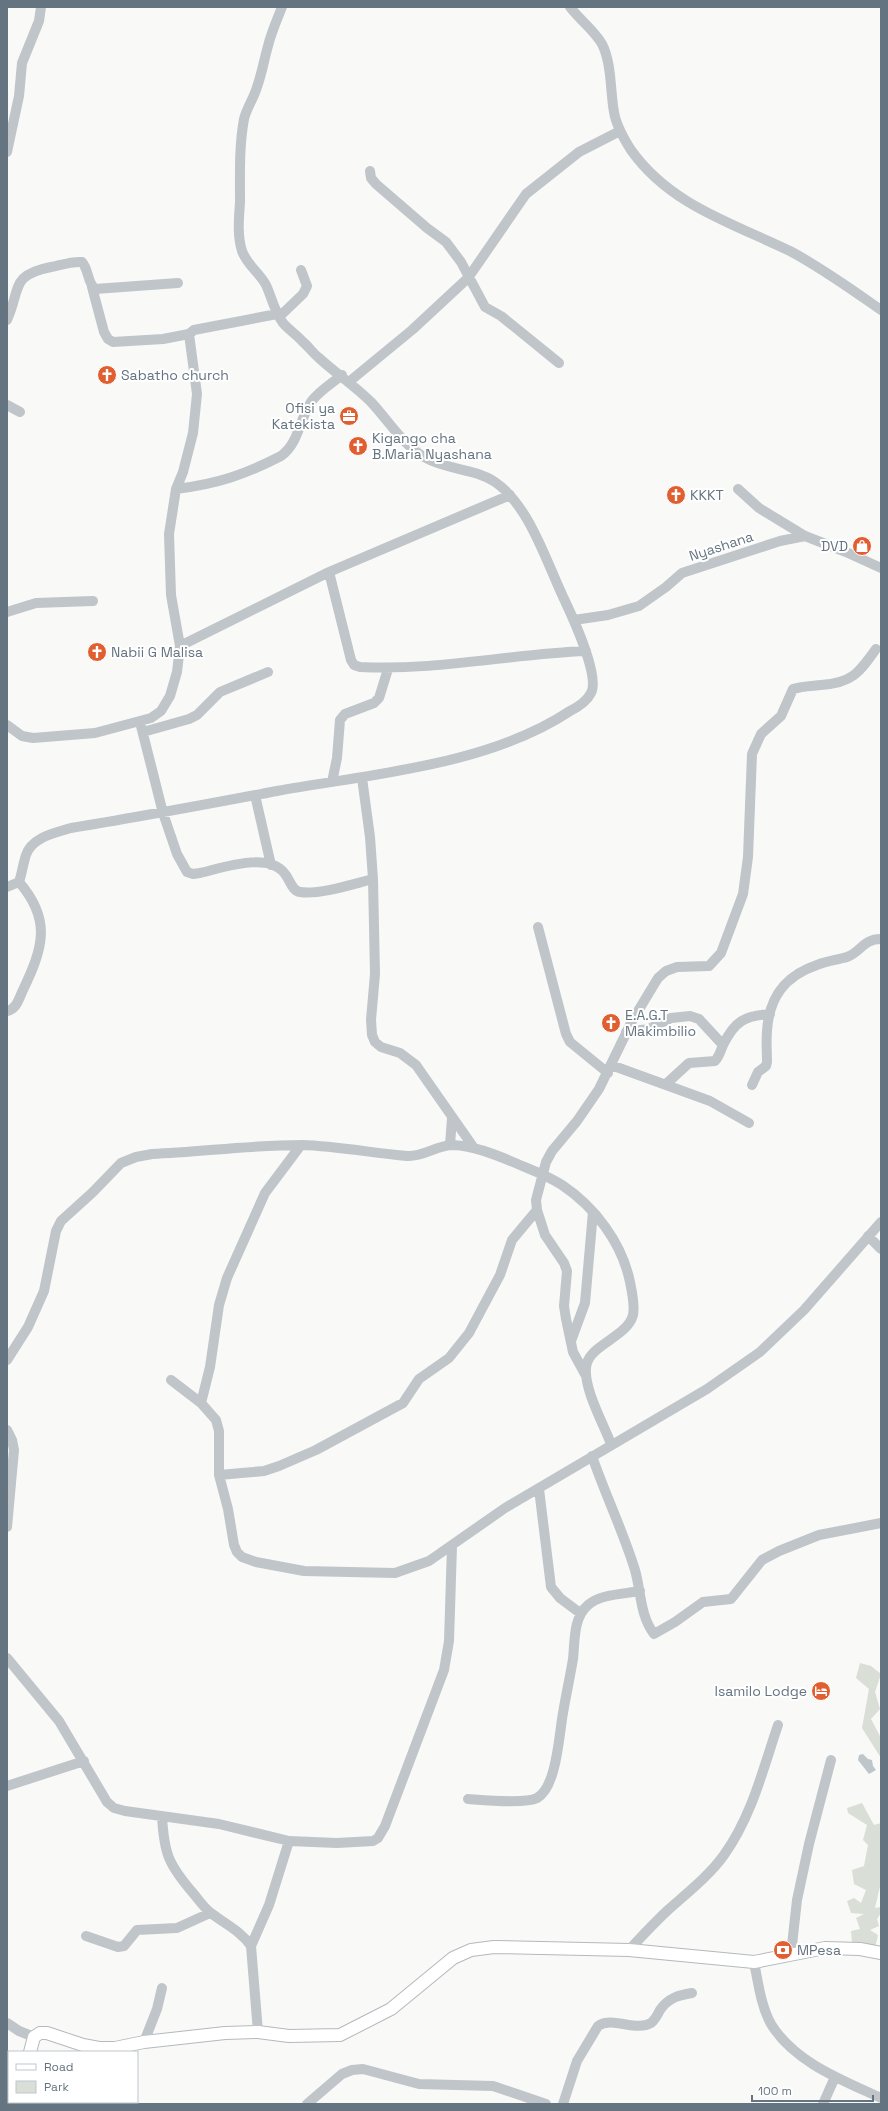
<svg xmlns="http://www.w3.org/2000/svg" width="888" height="2111" viewBox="0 0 888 2111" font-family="'Space Grotesk',sans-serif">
<rect width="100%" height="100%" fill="#f9f9f7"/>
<!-- green -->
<path fill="#d9ded6" d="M860,1663L871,1666L881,1674L875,1692L880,1709L871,1719L881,1738V1758L862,1728L869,1689L856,1678Z
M862,1803L874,1825L881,1823V1882L875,1908L881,1907V1913L877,1919L879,1926L870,1930L878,1935L875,1948L852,1943L851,1931L860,1929L856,1918L864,1914L851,1913L847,1901L854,1898L861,1903L866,1890L854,1884L852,1870L864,1866L868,1845L863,1840L867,1825L848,1813L847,1808Z"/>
<!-- water -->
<path fill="#bcc6cb" d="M863,1754L868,1759L872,1760L873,1766L876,1770L869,1774L858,1760L859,1755Z"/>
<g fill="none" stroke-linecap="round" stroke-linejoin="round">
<defs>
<path id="major" d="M30,2052L34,2037L40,2033H47L83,2045L99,2048H115L144,2042L225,2033L258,2032L289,2036L340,2035L391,2009L453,1958L471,1950L494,1947L629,1950L754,1962L825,1948L860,1949L881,1953
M18,2104V2102"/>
</defs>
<!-- major casing -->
<use href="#major" stroke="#b4b9bd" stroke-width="14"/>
<!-- minor -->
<path stroke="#c0c5c9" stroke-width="10" d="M570,7C579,19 595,31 602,44C612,64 610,90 614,112C616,125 624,139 631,150C670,205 732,223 790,251C822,268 851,289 881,310
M7,152L19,96L22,63L39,21L41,7
M370,171L371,178L376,184L427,228L446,242L461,262L485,307L501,316L559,363
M92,287L104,332L108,339L113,342L163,339L189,334
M279,317L303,294L307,286L301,270
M7,320C21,289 10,275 51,267C61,265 72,261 82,262C89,270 87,282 95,289L178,283
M350,381L412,330L468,278L526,194L579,152L620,131
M7,405L20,412
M176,489C217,484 244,475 281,456C299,443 299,420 311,402C319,391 331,384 342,375
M738,489L759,508L805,536
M329,572L351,660L354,665L360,667C436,671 510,654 586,651
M7,612L36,603L93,601
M574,620L608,615L639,606L666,587L682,573L780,541L805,536L846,552L881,568
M180,646L329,572L510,495
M140,722L163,813L177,854L187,872L193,874L200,873C222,868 269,851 285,874C290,880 292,891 300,892C320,895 353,884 373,879
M7,725L22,736L33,738L95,733L151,718L161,711L170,696L177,672L180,646L171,595L169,534L176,489L183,472L193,433L197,394L189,334L194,330L277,314
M143,732L189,719L197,715L220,692L268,672
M362,778L370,837L373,879L375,974L371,1020L372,1035L375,1042L381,1047L400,1053L416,1065L474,1148
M332,782L337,758L340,720L345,714L374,703L379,698L388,669
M255,795L271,865
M7,887L19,882C22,873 23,864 26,855C32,837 55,833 71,828C140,817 208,804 277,791C371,774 489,765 570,711C578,707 587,701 591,693C600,677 573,618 565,601C547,564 530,506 495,482C474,468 446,470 424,457C402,444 388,420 371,402C354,385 335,373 318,357C312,352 308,346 303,342C297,335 289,330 283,323C274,311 272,298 266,285C259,272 247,265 242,251C237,235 239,218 240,202C240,175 239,146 244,119C247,107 254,98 257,87C262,73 264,60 268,46C271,33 277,20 282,7
M538,927L566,1034L570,1042L608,1073
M7,1011C17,1009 19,998 23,990C43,948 52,920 19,882
M626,1032L649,1029L671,1018L690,1016L699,1019L723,1045
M611,1065L710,1101L749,1123
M666,1084L689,1063L715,1061C719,1057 721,1050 723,1045C735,1021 744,1016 770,1014
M752,1085L758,1072L766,1066L767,1062C767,1052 766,1042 767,1031C769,998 784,976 817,965C826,961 837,960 847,957C861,952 863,939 881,939
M450,1145L452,1118
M868,1236L881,1249
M571,1341L585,1303L593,1212
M7,1360L28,1327L44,1291L56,1231L61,1221L93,1192L121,1163L136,1157L152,1154C201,1152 252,1145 302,1145C337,1146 372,1153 407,1156C424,1157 437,1145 453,1145C474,1146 494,1154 513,1162C529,1169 547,1175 562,1185C595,1207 622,1243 630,1282C632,1292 635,1305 633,1315C627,1338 587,1345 586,1368C584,1389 603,1423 611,1444
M585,1374L573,1352L566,1319L564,1306L567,1271L564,1263L545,1235L537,1210L536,1200L546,1162L552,1151L577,1121L599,1089L632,1021L658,978L666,971L677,967L709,966L721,953L743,894L748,857L752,754L761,734L781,716L793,689C802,686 812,686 821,685C852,683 859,673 876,649
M171,1380L201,1403L216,1420L219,1431V1475L228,1509L234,1545L237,1552L242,1557L256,1562L304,1571L395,1573L429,1561L505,1508L707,1389L760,1352L804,1310L881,1222
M201,1403L210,1367L219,1305L227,1278L265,1193L301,1145
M7,1430L12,1440L14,1450L7,1527
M592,1456C605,1494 623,1531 635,1570C641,1591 640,1616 654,1634L675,1622L703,1602L731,1599L762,1560L779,1551L819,1535L881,1523
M219,1475L264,1471L279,1466L316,1450L403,1403L419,1379L449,1358L469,1333L500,1275L512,1240L537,1210
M539,1489L551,1587L560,1598L580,1613
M7,1658L59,1721L107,1802L114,1808L125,1811L219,1824L289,1841L337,1843L373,1841L378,1838L385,1826L444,1670L449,1641L452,1546
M7,1786L84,1761
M468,1799C483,1800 525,1804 537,1798C557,1787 559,1734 563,1713C566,1695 570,1677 573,1659C575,1641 573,1618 588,1605C600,1594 624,1594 640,1591
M162,1816C164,1853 168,1864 193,1893C199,1900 204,1908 211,1913C225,1924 241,1931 251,1946L258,2032
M86,1936L118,1947L124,1946L137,1930L177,1928L210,1913
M251,1946L269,1905L289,1841
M629,1950C642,1936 654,1923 668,1910C687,1893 709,1876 724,1855C752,1816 763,1769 778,1725
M791,1954L797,1900L809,1844L831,1760
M754,1962C758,1982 761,2006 771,2024C794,2062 842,2080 881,2098
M7,2023L19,2031L34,2037
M144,2042L157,2009L162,1988
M118,2102V2104
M307,2104L342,2074L352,2070L363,2069L419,2084L493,2086L546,2104
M563,2104L577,2061L598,2026C612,2016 636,2032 651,2023C655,2020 658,2014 660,2010C668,1998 679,1995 692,1993
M823,2104L835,2077"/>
<!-- major -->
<use href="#major" stroke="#fff" stroke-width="12"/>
</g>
<!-- icons -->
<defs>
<symbol id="church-disc" viewBox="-11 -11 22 22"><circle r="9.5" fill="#e05e30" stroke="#fff"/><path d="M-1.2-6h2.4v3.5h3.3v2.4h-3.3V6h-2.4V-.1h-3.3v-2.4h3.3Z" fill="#fff"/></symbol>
<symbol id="office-disc" viewBox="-11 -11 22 22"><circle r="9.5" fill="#e05e30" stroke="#fff"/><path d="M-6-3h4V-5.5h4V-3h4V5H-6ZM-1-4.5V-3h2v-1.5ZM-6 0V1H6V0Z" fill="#fff"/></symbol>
<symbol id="shop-disc" viewBox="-11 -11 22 22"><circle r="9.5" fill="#e05e30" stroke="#fff"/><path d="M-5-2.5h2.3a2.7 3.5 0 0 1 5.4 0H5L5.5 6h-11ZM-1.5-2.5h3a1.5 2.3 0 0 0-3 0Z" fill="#fff"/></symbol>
<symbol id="hotel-disc" viewBox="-11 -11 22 22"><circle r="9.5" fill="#e05e30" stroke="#fff"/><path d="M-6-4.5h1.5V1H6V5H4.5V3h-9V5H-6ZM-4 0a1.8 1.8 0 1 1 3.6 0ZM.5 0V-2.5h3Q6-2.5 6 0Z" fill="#fff"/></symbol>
<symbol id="bank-disc" viewBox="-11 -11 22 22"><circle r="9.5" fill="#e05e30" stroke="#fff"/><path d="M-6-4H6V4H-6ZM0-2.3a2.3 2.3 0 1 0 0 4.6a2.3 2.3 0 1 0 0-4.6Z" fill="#fff"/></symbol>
</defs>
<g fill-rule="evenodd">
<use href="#church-disc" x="96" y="364" width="22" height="22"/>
<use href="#office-disc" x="338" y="405" width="22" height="22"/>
<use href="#church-disc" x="347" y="435" width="22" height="22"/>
<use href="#church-disc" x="665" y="484" width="22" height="22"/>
<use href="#shop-disc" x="851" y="535" width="22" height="22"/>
<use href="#church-disc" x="86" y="641" width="22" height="22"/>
<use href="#church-disc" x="600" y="1012" width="22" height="22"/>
<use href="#hotel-disc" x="810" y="1680" width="22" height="22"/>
<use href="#bank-disc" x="772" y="1939" width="22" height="22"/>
</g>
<g text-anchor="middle" stroke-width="4" stroke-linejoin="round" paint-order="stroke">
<!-- poi labels -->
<g font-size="14" fill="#657481" stroke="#fff" text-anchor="start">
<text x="121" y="380">Sabatho church</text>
<text x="335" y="413" text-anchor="end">Ofisi ya<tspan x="335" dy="16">Katekista</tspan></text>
<text x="372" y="443">Kigango cha<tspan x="372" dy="16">B.Maria Nyashana</tspan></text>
<text x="690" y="500">KKKT</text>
<text x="848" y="551" text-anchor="end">DVD</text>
<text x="111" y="657">Nabii G Malisa</text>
<text x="625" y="1020">E.A.G.T<tspan x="625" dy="16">Makimbilio</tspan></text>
<text x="807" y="1696" text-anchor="end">Isamilo Lodge</text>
<text x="797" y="1955">MPesa</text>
</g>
<!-- street labels -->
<g font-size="14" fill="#657481" stroke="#fff">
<text transform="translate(721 546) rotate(-18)" y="5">Nyashana</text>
</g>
</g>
<!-- border -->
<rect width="888" height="2111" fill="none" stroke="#657481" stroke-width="16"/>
<!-- legend -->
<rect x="8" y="2051" width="130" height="52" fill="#ffffff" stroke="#c1c7cd"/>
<rect x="16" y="2064" width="20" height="6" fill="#ffffff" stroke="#c1c7cd"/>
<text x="44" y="2071" font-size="12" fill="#657481">Road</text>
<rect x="16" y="2081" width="20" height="12" fill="#d9ded6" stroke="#c1c7cd"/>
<text x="44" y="2091" font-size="12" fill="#657481">Park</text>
<!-- scale -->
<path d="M752 2095v6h121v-6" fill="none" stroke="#657481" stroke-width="2"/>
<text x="758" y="2095" font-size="12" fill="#657481" stroke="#ffffff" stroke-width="3" paint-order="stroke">100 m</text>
</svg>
